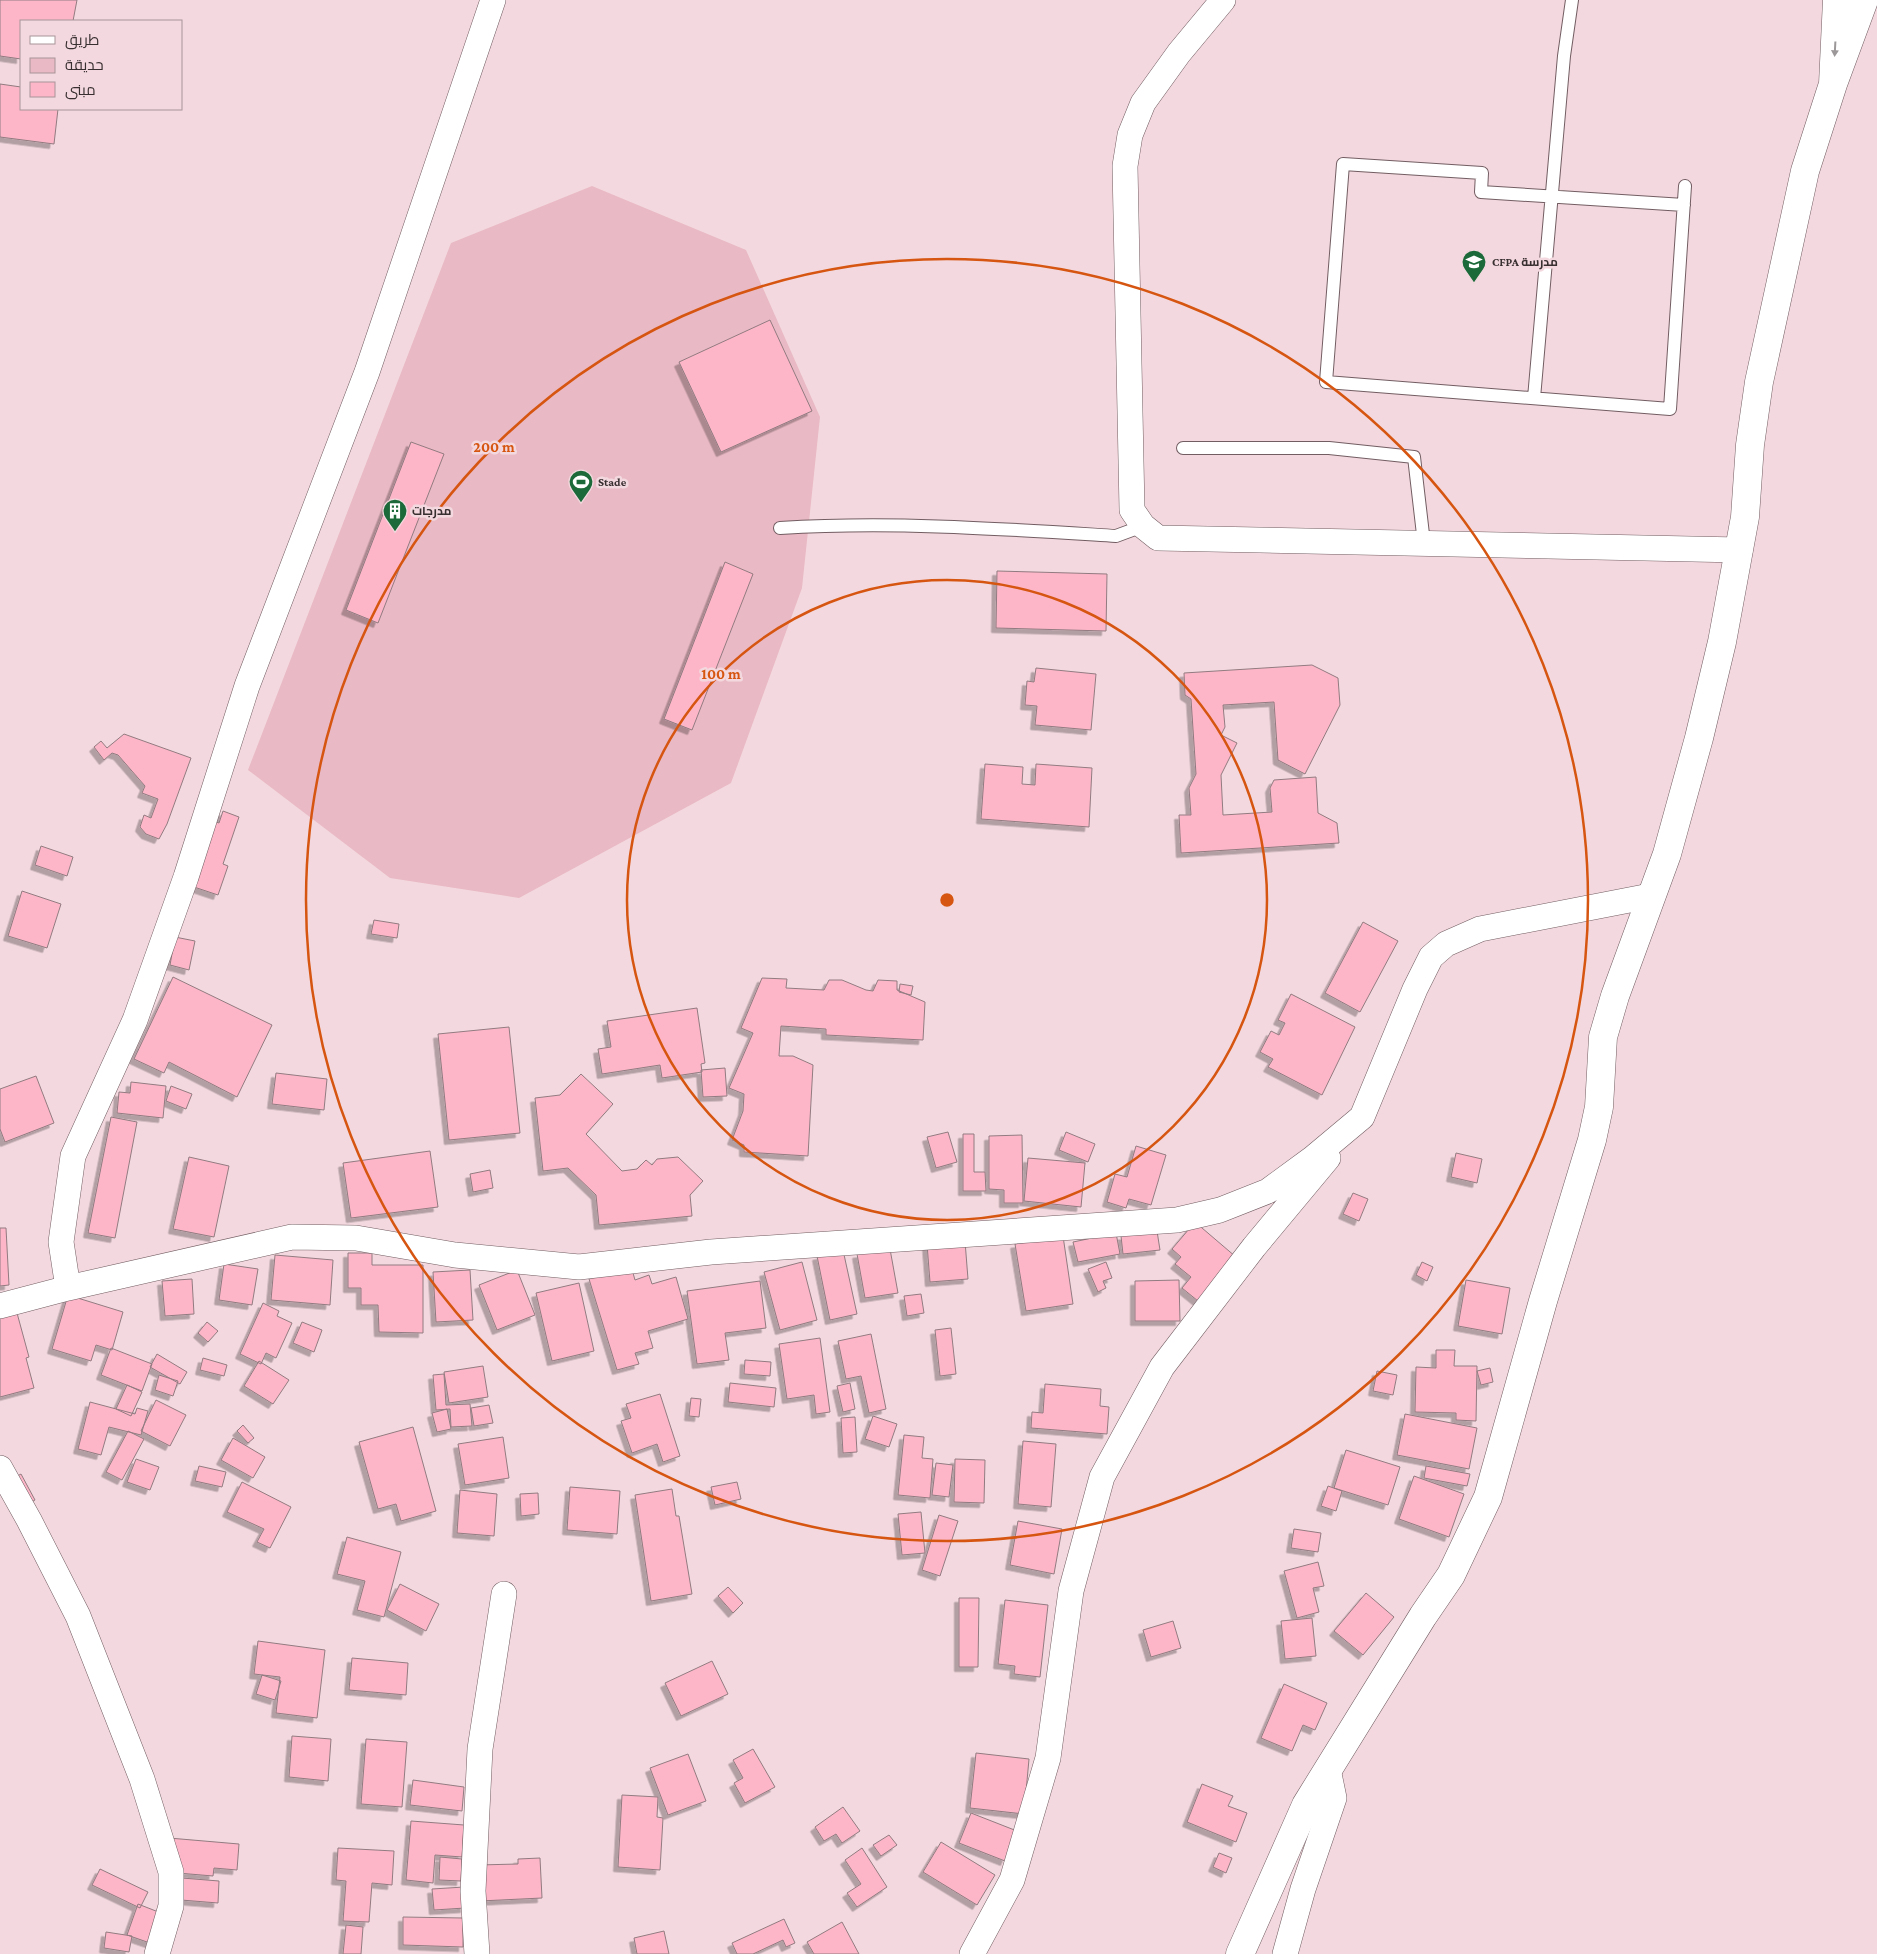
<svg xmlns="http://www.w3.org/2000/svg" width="1877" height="1954" viewBox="0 0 1877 1954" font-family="'Crimson Pro',Cairo,serif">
<defs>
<filter id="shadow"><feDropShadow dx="-4.5" dy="4.5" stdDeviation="0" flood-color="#0004"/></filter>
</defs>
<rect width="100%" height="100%" fill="#f3d9df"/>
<!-- green -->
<path fill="#e9b9c5" d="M592,186L746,250L820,417L802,588L731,783L519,898L390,878L248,770L451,243Z"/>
<!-- building -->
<path fill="#fdb6c8" stroke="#927b81" filter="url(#shadow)" d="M0,0H77L73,21H21V59L0,56Z
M0,84L21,87V109H58L54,144L0,137Z
M770,320L812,411L721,452L679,362Z
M411,442L444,454L378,623L346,610Z
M725,562L753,574L692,730L664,719Z
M997,571L1107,574L1106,631L996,628Z
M1312,665L1338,678L1340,705L1305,774L1278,760L1274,702L1223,705L1225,727L1221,735L1237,743L1221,775L1223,815L1272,812L1270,788L1274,780L1316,777L1318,813L1337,823L1339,843L1181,853L1179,815H1191L1189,788L1196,774L1191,699L1185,695L1184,673Z
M1036,668L1096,674L1091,730L1035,725L1037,706L1025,705L1027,681L1034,682Z
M124,734L191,758L167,824L159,839L146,834L140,827L144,815L151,818L158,799L142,793L145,786L118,755L112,753L104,760L94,747L101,741L107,748Z
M985,764L1023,767L1022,784L1035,785L1036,764L1092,768L1089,827L981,819Z
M223,811L239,817L223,864L228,866L218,895L188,885L210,820L219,823Z
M41,846L73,857L67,876L35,865Z
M22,891L61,904L47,948L8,936Z
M374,920L399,924L397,938L371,934Z
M1363,922L1398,941L1360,1012L1325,993Z
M175,937L195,941L189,970L170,965Z
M173,977L272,1025L237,1097L169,1062L164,1073L134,1059Z
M762,978L787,979L786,988L824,990L829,980H842L866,990L873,991L878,980L897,981V990L925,1002L923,1040L826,1035V1029L781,1026L779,1056H793L813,1065L808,1156L744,1152V1145L732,1140L743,1111L744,1094L729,1088L753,1033L741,1028Z
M900,984L913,986L911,995L899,992Z
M1291,994L1355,1027L1322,1095L1268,1067L1273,1059L1260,1052L1271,1031L1279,1035L1285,1023L1278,1020Z
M697,1008L705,1063L701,1064L702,1072L662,1078L660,1065L602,1074L598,1049L611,1047L607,1021Z
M509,1027L520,1133L449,1140L438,1034Z
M725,1068L727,1096L703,1097L701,1070Z
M276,1073L327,1079L324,1110L272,1104Z
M581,1074L613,1104L586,1134L622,1171L637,1169L646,1160L652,1165L657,1159L678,1157L703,1181L690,1195L692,1216L599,1225L596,1195L568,1168L543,1171L535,1098L560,1095Z
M36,1076L54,1123L5,1142L0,1129V1089Z
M131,1082L166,1086L163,1118L117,1113L119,1092L130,1093Z
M171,1086L192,1094L186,1109L166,1101Z
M111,1117L137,1122L115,1238L88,1233Z
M948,1132L957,1162L936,1168L927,1137Z
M1066,1132L1095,1144L1088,1162L1059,1150Z
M963,1134H974V1172H985L986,1191H963Z
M1022,1135L1023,1203H1004V1190L989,1189V1136Z
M1136,1146L1166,1155L1151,1205L1129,1199L1126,1208L1107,1202L1115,1174L1127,1177Z
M430,1151L438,1207L351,1218L343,1163Z
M1456,1153L1482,1159L1477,1183L1451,1177Z
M189,1157L229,1166L214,1237L173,1229Z
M1028,1158L1085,1163L1081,1207L1024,1201Z
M490,1170L493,1188L473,1192L470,1174Z
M1353,1193L1368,1199L1359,1221L1343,1214Z
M1195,1222L1236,1257L1198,1301L1182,1288L1191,1277L1175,1264L1181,1257L1172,1249Z
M0,1228H6L9,1285L0,1286Z
M1157,1231L1160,1250L1123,1254L1121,1236Z
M1116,1233L1120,1254L1078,1262L1073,1242Z
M1063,1236L1073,1304L1026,1311L1015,1244Z
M965,1241L968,1279L930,1282L927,1244Z
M890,1249L898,1293L865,1298L857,1254Z
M843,1250L857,1314L830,1320L817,1256Z
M348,1253H372V1265H423V1333L379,1332L378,1305H361V1288H348Z
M275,1255L333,1260L330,1305L271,1300Z
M802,1262L817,1320L780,1330L764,1272Z
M1106,1262L1112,1278L1103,1281L1106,1288L1098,1292L1088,1269Z
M1422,1262L1433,1267L1427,1281L1416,1275Z
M224,1264L258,1269L252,1305L219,1300Z
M631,1266L635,1280L649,1275L652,1284L676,1277L688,1319L648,1331L653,1348L635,1353L639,1364L617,1370L589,1279Z
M470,1270L473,1320L436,1322L433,1272Z
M517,1270L535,1315L497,1330L479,1285Z
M192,1279L194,1314L165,1316L162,1281Z
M1179,1280L1180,1321H1135V1281Z
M1466,1280L1510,1288L1502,1334L1458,1326Z
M760,1281L766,1328L725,1333L729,1360L697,1364L687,1291Z
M579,1283L594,1351L552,1361L536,1293Z
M921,1294L924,1313L907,1316L904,1296Z
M68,1295L123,1312L112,1350L96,1345L91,1361L52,1349Z
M263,1303L279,1311L277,1316L292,1323L276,1358L266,1353L261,1364L240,1354Z
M17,1313L29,1357L26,1358L34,1388L0,1397V1318Z
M207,1322L218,1331L208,1342L198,1333Z
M302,1322L322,1330L314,1352L293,1343Z
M951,1328L956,1374L940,1376L935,1330Z
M871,1334L886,1409L869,1413L861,1376L846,1379L838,1341Z
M820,1338L830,1412L816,1414L814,1395L787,1399L779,1344Z
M111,1348L152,1364L142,1391L101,1375Z
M1436,1350H1455L1454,1366H1477L1476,1421L1456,1420V1413L1415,1412L1416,1367L1436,1368Z
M157,1354L187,1372L180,1384L150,1367Z
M203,1358L227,1365L224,1376L200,1370Z
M745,1360L771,1362L770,1376L744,1374Z
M259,1361L289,1380L273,1404L244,1386Z
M483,1366L488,1397L449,1403L444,1372Z
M1490,1368L1493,1382L1481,1385L1477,1371Z
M1377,1371L1397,1375L1393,1395L1373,1391Z
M444,1374L446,1405L470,1404L472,1426L451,1427L450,1409L436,1410L433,1375Z
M159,1375L178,1381L173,1396L155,1390Z
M730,1383L776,1388L774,1407L728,1402Z
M850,1383L855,1409L843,1412L837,1386Z
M1045,1384L1101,1389L1100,1406L1109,1407L1107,1434L1031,1428L1032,1412L1043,1413Z
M127,1385L142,1392L131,1416L116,1409Z
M660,1394L680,1456L663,1462L657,1444L632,1453L621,1421L631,1418L626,1404Z
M691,1398L701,1399L699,1417L689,1416Z
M156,1400L186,1415L170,1446L141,1431Z
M90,1402L135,1414L137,1408L148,1411L141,1435L109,1427L101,1455L78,1449Z
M489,1405L493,1423L474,1426L471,1408Z
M447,1409L451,1429L437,1432L432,1413Z
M1405,1414L1477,1428L1469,1469L1397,1455Z
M873,1416L897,1424L889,1447L865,1439Z
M855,1417L857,1452L843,1453L841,1418Z
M243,1425L254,1438L248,1443L237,1431Z
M413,1427L436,1511L401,1521L396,1504L378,1509L359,1442Z
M128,1431L144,1439L122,1480L106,1472Z
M904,1435L924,1437L922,1458L933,1459L930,1498L898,1495Z
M503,1437L509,1478L465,1485L458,1444Z
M233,1438L265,1457L253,1478L221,1460Z
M1023,1441L1056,1444L1051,1507L1018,1504Z
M1346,1450L1400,1467L1388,1505L1334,1488Z
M136,1459L159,1467L150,1490L127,1482Z
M955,1459L985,1460L984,1503L954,1502Z
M936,1463L953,1465L949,1497L932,1495Z
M199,1466L226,1472L222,1487L195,1481Z
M1426,1466L1470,1474L1467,1486L1424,1478Z
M21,1474L35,1500L21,1508L7,1482Z
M1414,1476L1464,1494L1449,1537L1399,1519Z
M242,1482L291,1507L270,1548L257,1542L264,1529L227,1512Z
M737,1482L741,1499L715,1505L711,1487Z
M1328,1486L1342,1491L1336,1511L1321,1506Z
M570,1487L620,1491L617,1534L567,1530Z
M672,1489L676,1516H679L692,1594L651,1601L635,1495Z
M460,1490L497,1494L494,1536L457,1533Z
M538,1493L539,1514L521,1516L520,1494Z
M921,1512L925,1553L902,1555L898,1514Z
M939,1515L958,1521L940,1576L922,1570Z
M1018,1521L1062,1529L1054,1574L1010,1565Z
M1294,1529L1321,1533L1318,1552L1291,1548Z
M347,1537L401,1552L384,1617L357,1610L365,1581L337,1574Z
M1318,1562L1324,1586L1313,1588L1319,1612L1297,1618L1284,1571Z
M400,1584L439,1604L426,1631L387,1610Z
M728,1587L743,1603L733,1613L718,1596Z
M1366,1593L1394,1617L1363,1655L1334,1631Z
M959,1598H979L978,1667H959Z
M1005,1600L1048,1605L1040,1677L1014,1674L1015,1666L998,1664Z
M1312,1618L1316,1656L1285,1659L1281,1621Z
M1173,1621L1181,1648L1151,1657L1143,1630Z
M258,1641L325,1650L317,1718L276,1713L280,1677L254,1674Z
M352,1658L408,1663L406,1695L349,1690Z
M712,1661L728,1694L681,1716L665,1683Z
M262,1675L281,1681L275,1700L256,1694Z
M1284,1684L1327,1703L1315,1730L1303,1725L1292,1751L1261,1738Z
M292,1736L331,1739L328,1781L289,1777Z
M366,1739L407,1742L402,1807L361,1804Z
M753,1749L775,1787L745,1803L734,1783L743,1778L733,1760Z
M976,1753L1029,1759L1024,1814L970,1808Z
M688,1754L706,1801L668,1815L650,1768Z
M413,1780L464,1787L462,1811L410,1805Z
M1202,1784L1233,1796L1228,1806L1247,1813L1236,1842L1187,1822Z
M622,1795L658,1797L657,1817L663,1818L660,1870L618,1867Z
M843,1807L860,1831L842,1843L836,1834L824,1841L815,1827Z
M971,1813L1017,1831L1005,1861L959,1843Z
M411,1821L464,1825L462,1857L435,1855L433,1883L406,1880Z
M889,1835L897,1845L881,1856L873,1845Z
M169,1838L239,1844L237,1870L214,1868L213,1876L166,1872Z
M941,1842L995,1875L977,1905L923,1872Z
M338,1848L394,1851L392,1885L372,1883L369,1922L343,1921L346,1881L336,1880Z
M862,1848L887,1887L857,1907L847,1893L861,1884L845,1860Z
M1219,1853L1232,1858L1226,1873L1213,1867Z
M440,1857L462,1859L461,1881L439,1880Z
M540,1858L542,1898L480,1901L478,1865L518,1864V1859Z
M100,1869L148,1892L140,1908L92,1885Z
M182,1878L219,1881L218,1903L181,1900Z
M464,1887L465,1908L434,1910L432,1889Z
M138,1904L161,1913L150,1943L127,1935Z
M403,1917L463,1918V1947L403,1945Z
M784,1919L795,1943L786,1947L783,1940L753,1954H737L732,1943Z
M842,1922L859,1954H814L807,1942Z
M346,1925L363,1927L361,1954H343Z
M664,1931L669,1954H637L634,1938Z
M106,1932L132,1936L129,1952L104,1948Z"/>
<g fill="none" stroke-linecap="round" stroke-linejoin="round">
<defs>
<path id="lane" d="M1684,205L1481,192L1482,173L1343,164L1326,382L1670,409L1685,186
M1534,398L1564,56L1572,0
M1183,448H1329L1414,457L1424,543
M780,528C893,521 1004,529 1116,536L1143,526"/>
<path id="street" d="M1223,0L1179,53L1143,103L1130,135L1125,166L1132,510L1143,526L1158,538L1740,550
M68,1288L292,1237L356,1238L455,1255L579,1267L711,1252L1177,1220L1220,1210L1268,1191L1313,1158L1362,1117L1415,989L1431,957L1446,944L1480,929L1650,896
M0,1306L68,1288L61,1242L73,1156L135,1020L186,877L247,686L367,372L493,0
M0,1468L29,1520L78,1616L142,1779L171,1872V1906L157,1954
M477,1954L473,1891L480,1749L504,1594
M972,1954L1012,1880L1048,1758L1071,1591L1102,1477L1162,1367L1254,1247L1328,1158
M1285,1954L1303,1889L1334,1798L1328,1769"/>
<path id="secondary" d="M1837,0L1833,84L1864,0
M1240,1954L1306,1805L1423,1616L1451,1575L1488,1497L1543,1301L1592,1140L1599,1107L1603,1037L1615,996L1667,854L1699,738L1722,642L1745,517L1750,445L1759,382L1805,171L1833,84"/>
</defs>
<!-- lane casing -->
<use href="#lane" stroke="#725d62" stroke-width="14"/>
<!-- street casing -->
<use href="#street" stroke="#725d62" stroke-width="26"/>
<!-- secondary casing -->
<use href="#secondary" stroke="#725d62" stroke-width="29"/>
<!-- lane -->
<use href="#lane" stroke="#fff" stroke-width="12"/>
<!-- street -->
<use href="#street" stroke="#fff" stroke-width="25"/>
<!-- secondary -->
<use href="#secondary" stroke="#fff" stroke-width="28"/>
</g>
<!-- one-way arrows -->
<defs><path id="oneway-solid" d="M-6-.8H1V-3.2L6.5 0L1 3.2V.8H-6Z" transform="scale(1.25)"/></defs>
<use fill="#9c9798" href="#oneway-solid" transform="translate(1835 49) rotate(93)"/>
<!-- distance rings -->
<g fill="none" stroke="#d65510" stroke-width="2.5">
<circle cx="947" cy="900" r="320"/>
<circle cx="947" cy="900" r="641"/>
</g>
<!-- icons -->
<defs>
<symbol id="university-pin" viewBox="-11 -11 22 30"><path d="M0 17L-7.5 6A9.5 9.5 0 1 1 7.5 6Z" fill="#1c6a39" stroke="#f3d9df"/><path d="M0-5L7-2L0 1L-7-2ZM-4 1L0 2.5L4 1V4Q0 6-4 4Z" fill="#fff"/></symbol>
<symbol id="stadium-pin" viewBox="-11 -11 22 30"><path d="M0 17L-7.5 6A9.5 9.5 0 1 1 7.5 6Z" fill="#1c6a39" stroke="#f3d9df"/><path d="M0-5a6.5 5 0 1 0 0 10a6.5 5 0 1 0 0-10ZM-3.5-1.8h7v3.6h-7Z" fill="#fff"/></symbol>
<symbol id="building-pin" viewBox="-11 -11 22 30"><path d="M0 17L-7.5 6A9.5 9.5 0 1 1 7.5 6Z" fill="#1c6a39" stroke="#f3d9df"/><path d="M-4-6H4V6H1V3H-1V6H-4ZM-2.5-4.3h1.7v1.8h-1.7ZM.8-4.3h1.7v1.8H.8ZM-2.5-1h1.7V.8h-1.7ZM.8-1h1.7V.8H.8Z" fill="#fff"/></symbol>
</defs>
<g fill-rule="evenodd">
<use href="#university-pin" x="1460" y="248" width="28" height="38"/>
<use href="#stadium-pin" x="567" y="468" width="28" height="38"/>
<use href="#building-pin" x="381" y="497" width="28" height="38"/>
</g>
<g text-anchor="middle" stroke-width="5" stroke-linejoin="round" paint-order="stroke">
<!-- poi labels -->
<g font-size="12" font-weight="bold" fill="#382f31" stroke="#f3d9df" text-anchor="start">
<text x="1492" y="266">CFPA مدرسة</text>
<text x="598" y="486">Stade</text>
<text x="412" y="515">مدرجات</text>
</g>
</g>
<circle cx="947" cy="900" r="8" fill="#d65510" stroke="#f3d9df" stroke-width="2.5"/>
<g font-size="15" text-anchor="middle" font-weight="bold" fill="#d65510" stroke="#f3d9df" stroke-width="5" stroke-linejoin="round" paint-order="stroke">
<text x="494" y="452">200 m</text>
<text x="721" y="679">100 m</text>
</g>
<!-- legend -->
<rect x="20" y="20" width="162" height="90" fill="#f3d9df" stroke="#a89599"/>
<rect x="30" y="36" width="25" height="8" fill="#ffffff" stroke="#a89599"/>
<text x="65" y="45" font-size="15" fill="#382f31">طريق</text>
<rect x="30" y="58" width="25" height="15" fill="#e9b9c5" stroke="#a89599"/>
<text x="65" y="70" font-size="15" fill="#382f31">حديقة</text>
<rect x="30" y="82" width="25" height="15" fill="#fdb6c8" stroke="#a89599"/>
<text x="65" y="95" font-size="15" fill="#382f31">مبنى</text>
</svg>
